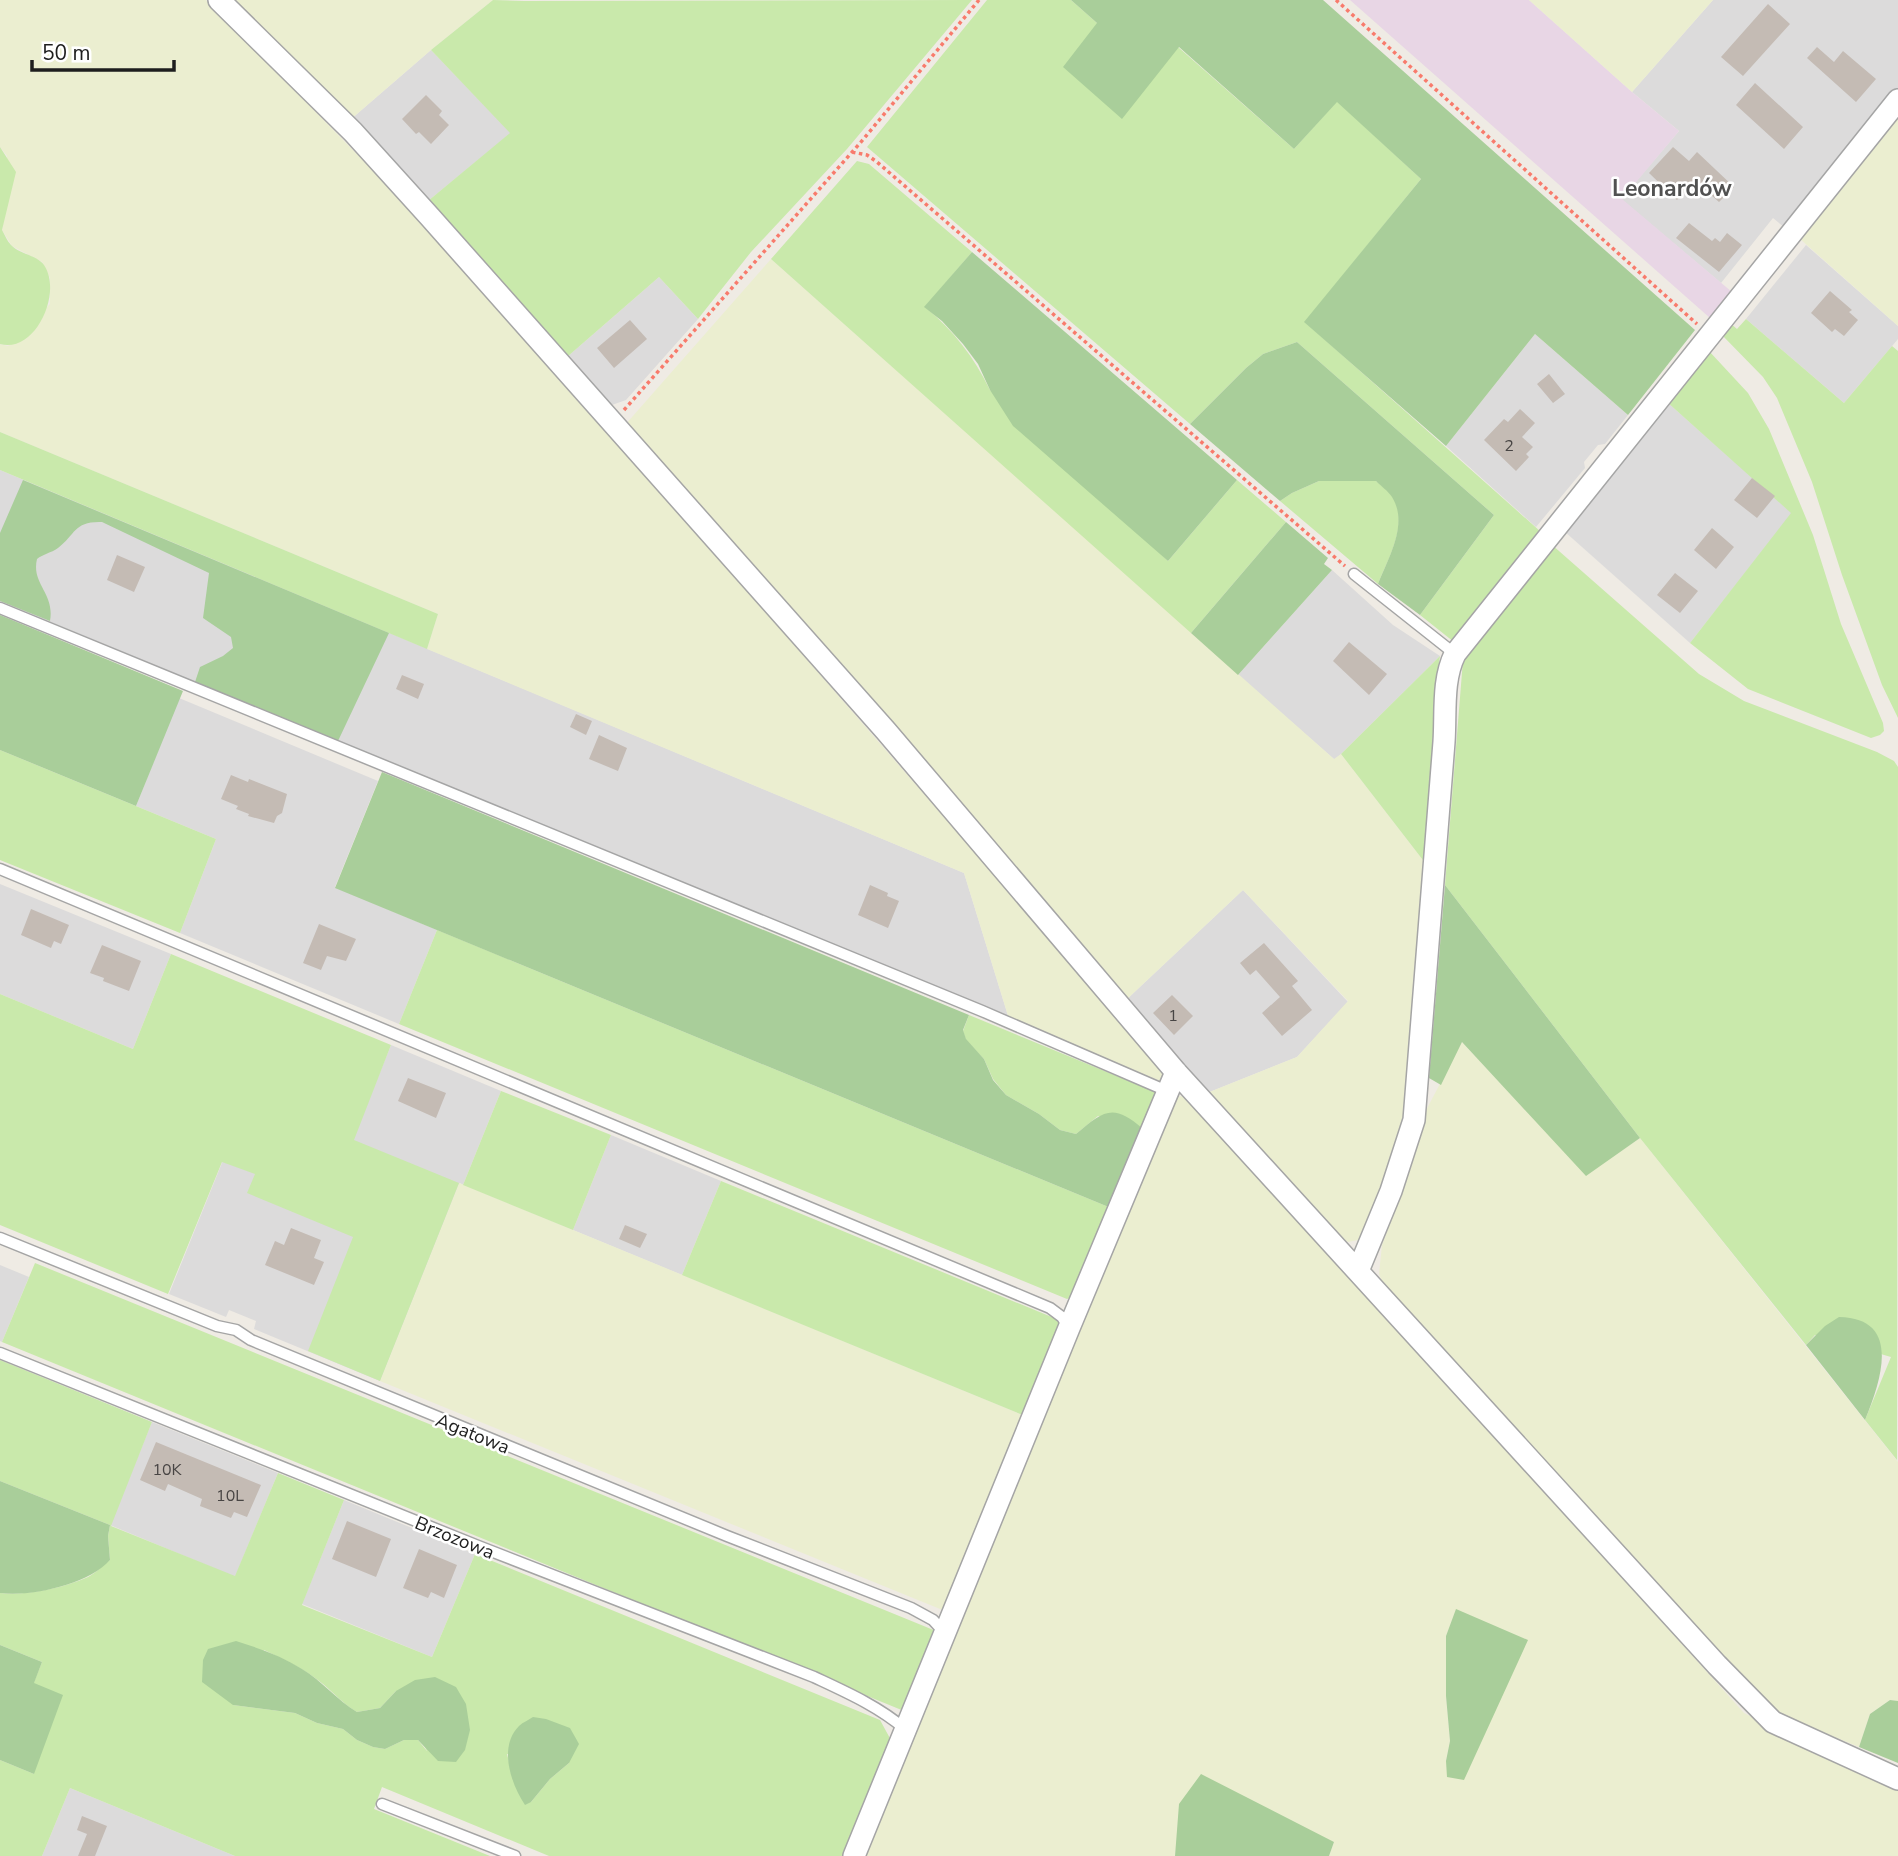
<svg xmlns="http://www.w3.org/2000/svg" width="1898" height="1856" viewBox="0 0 1898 1856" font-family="'Nunito Sans',sans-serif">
<rect width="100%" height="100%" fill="#efebe4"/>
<!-- residential -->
<path fill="#dcdbdb" d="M1713,0H1898V88L1785,228L1773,218L1721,283L1621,199L1679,131L1632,92Z
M431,50L511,133L428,201L350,120Z
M1806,245L1898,326V339L1844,403L1746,319Z
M659,277L698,319L626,400L609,406L567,357Z
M1535,334L1628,415L1605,444L1598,445L1584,462L1585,468L1536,527L1446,446Z
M1667,402L1792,513L1690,643L1564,531Z
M0,470L964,873L1009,1019L0,601Z
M1332,570L1393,625L1440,656L1335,760L1238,675Z
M179,698L378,781L335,887L437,930L399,1024L180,933L216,839L136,806Z
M0,884L171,954L133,1049L0,994Z
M1243,890L1348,1002L1297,1057L1207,1093L1125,1001Z
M391,1045L501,1091L463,1185L460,1183L380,1381L254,1329L256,1321L229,1310L226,1317L169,1294L249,1096L353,1139Z
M611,1135L721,1181L682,1275L573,1230Z
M0,1265L29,1277L2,1342L0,1341Z
M152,1422L278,1473L235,1577L110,1525Z
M344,1500L475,1554L432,1657L302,1604Z
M70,1788L235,1856H42Z"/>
<!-- industrial -->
<path fill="#e8d6e5" d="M1350,0H1529L1632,92L1679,131L1622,199L1732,292L1710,318Z"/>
<!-- farmland -->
<path fill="#ebeed0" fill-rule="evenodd" d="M0,0H206L444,243L1167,1073L1163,1082L1009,1019L964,873L427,649L438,614L0,432V344L8,346L50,304V278L42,262L12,246L2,230L5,213L7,156L0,147Z
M231,0H493L431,50L350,120Z
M1529,0H1713L1632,92Z
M1898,116V326L1799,238Z
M771,259L1334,759L1341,754L1426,864L1413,979L1409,1098L1396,1160L1368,1227L1358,1240L1348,1242L1339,1239L1207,1093L1297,1057L1348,1001L1243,890L1125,1001L625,425Z
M1462,1042L1586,1175L1640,1138L1898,1462V1701L1890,1700L1870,1714L1859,1747L1773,1712L1386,1291L1379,1274L1382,1245L1411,1164L1423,1116Z
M1177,1096L1189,1097L1744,1713L1841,1762L1898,1786V1856H1329L1334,1842L1178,1831L1175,1856H860ZM1456,1610L1464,1779L1446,1761L1450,1741L1446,1696V1636Z
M459,1183L1025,1416L945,1611L380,1381Z"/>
<!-- grass -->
<path fill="#c9e9ab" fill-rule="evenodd" d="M493,0L524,1L972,0L847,149L751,252L698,319L659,277L567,357L428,201L510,133L431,50Z
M987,0H1071L1097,23L1178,47L1294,149L1337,101L1421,179L1305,322L1541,532L1454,642L1420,615L1494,515L1297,342L1263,354L1246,368L1190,424L867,147Z
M0,147L16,172L2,230C5,235 7,241 11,245C19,254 37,255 44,265C63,293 35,354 0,344Z
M857,161L869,164L972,252L925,307C954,331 974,357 990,390L1168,561L1237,480L1286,522L1191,633L771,259Z
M1746,319L1844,403L1892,346L1898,351V718L1882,685L1842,575L1812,482L1777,398L1763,377L1721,334L1730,323L1737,329Z
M1709,351L1748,393L1769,429L1813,535L1841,624L1883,723L1884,731L1880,735L1871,738L1748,689L1690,643L1791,513L1667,402Z
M0,432L438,614L427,649L0,470Z
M1319,481H1376C1381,485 1388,490 1392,496C1410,522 1388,559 1378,584L1280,501L1292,493Z
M1551,544L1699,674L1744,701L1877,752L1894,761L1898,767L1897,1460L1865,1420L1891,1357L1815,1335L1806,1345L1640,1138L1445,885L1463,660Z
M1440,656L1434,698L1437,746L1426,864L1341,754Z
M0,750L216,839L180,933L0,860Z
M437,930L1111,1208L1075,1296L1067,1299L399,1024Z
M171,954L391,1045L354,1140L459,1183L380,1381L308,1351L353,1237L247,1193L255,1174L222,1162L168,1294L0,1225V994L133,1049Z
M969,1015L1158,1093L1143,1129L1098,1116L1076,1134L1060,1130L1039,1114L1006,1095L993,1079L984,1059L966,1040L963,1031Z
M501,1091L611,1135L573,1230L463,1185Z
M721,1181L1059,1320L1062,1328L1025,1416L682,1275Z
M35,1263L936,1631L904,1711L2,1342Z
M0,1360L152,1422L111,1526L235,1576L278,1473L344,1500L302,1605L432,1657L475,1554L880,1720L892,1742L845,1856H549L382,1787L374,1809L490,1856H235L70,1788L42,1856H0V1760L34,1774V1682L42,1662L0,1645V1593C27,1596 63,1588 88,1577C96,1573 103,1565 110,1560L108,1536L110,1525L0,1481ZM264,1650C285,1660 305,1669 323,1684C336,1695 342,1703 357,1712L380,1708L396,1691L427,1751L418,1740H404L385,1749L373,1747L357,1740L343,1729L317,1723L295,1713L233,1705ZM507,1754L569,1763L550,1779L531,1802L511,1770Z"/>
<!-- forest -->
<path fill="#a9ce9a" d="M1071,0H1323L1695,330L1628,415L1535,334L1446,446L1304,322L1421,179L1337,102L1294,149L1179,47L1122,119L1063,67L1097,23Z
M972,252L1237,480L1168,561L1013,426L990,390L978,364L963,344L942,321L924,307Z
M1297,342L1494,515L1420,615L1378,584C1388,558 1409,524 1392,497C1388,491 1381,486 1376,481H1319L1292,493L1280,501L1190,424L1246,368L1263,354Z
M23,480L389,633L338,741L195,682L200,667L223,656L233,648L231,637L203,618L209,573L102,522C74,521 76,534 58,548C51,553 43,554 37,559C31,584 55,593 50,621L0,601V533Z
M1286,522L1328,558L1324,564L1332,570L1238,675L1191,633Z
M0,615L183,691L136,806L0,750Z
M382,772L969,1015L963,1030L966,1039L984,1059L993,1080L1006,1095L1039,1114L1060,1130L1076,1134C1103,1111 1113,1102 1143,1129L1111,1208L335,888Z
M1445,885L1640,1138L1586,1176L1462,1042L1441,1085L1429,1078Z
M1839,1317C1898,1318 1885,1372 1865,1420L1806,1345L1825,1326Z
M0,1481L110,1525L108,1536L110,1560C89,1584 32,1597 0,1593Z
M1456,1609L1528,1640L1464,1780L1447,1777L1446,1761L1450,1741L1446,1696V1636Z
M236,1641C258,1648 282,1656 302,1669C322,1681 337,1700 357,1712L380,1708L396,1691L415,1680L435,1677L456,1687L466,1704L470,1730L465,1750L456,1762L438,1761L418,1740H404L385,1749L373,1747L357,1740L343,1729L317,1723L295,1713L233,1705L202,1682L203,1660L208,1649Z
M0,1645L42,1662L34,1683L63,1695L34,1774L0,1760Z
M1890,1700L1898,1701V1763L1859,1747L1870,1714Z
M533,1717L546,1719L570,1728L579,1744L569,1763L550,1779L531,1802L525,1805C511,1784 498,1747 519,1726C523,1722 529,1720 533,1717Z
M1201,1774L1334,1842L1329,1856H1175L1179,1804Z"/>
<!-- building -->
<path fill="#c4bbb4" d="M1768,4L1790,24L1743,76L1721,57Z
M1817,47L1834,62L1843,51L1876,79L1856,102L1807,58Z
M1755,83L1803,127L1784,149L1736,105Z
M426,95L442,111L439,115L449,125L431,144L419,132L416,134L402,119Z
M1673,147L1689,161L1697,152L1734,187L1719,202L1695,181L1677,200L1649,173Z
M1689,223L1712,241L1715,238L1720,242L1727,233L1742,245L1719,272L1676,238Z
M1830,291L1852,310L1849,312L1858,320L1844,336L1835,329L1832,332L1811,313Z
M630,320L647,339L614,368L597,348Z
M1549,374L1565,394L1553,403L1537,384Z
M1520,409L1535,423L1522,437L1533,447L1526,454L1529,457L1516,471L1484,440L1504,419L1508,422Z
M1752,478L1775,496L1757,518L1734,500Z
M1712,528L1734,547L1716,569L1694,550Z
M117,555L145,567L134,592L107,580Z
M1675,573L1698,591L1680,613L1657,595Z
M1349,642L1387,674L1369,695L1333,661Z
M402,675L424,684L418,699L396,689Z
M576,714L592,721L586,735L570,727Z
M599,735L627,748L618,771L589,759Z
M231,775L248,782L249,779L287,794L282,813L277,816L274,823L248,816L249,814L236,809L238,806L221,799Z
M870,885L888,893L887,896L899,901L888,928L858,915Z
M31,909L69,925L61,944L54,941L51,948L21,935Z
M319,924L356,939L346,961L327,956L321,970L303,963Z
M1264,943L1298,981L1292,986L1312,1010L1282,1036L1262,1013L1280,997L1256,970L1250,975L1240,963Z
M102,945L141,961L129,991L103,981L104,978L90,973Z
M1172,995L1193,1016L1174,1035L1153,1013Z
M408,1078L446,1093L436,1118L398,1101Z
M625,1225L647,1234L640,1248L619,1239Z
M291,1228L321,1240L314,1258L324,1262L314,1285L265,1265L275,1241L284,1245Z
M156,1442L261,1485L247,1517L234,1512L231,1518L200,1506L202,1499L168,1484L165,1491L140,1480Z
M347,1521L391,1539L376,1577L332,1559Z
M419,1549L457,1565L444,1598L431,1592L428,1598L403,1588Z
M82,1816L107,1826L95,1856H78L87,1834L77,1830Z"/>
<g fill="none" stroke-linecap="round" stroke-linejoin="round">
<defs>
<path id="service" d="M1354,574L1455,654
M0,608L982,1011L1167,1091
M0,869L1050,1308L1062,1317L1069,1328
M0,1238L217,1326L236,1330L251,1340L727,1536L911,1608L933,1620L944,1632
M0,1353L478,1546L814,1677C846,1692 878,1706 905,1729
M382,1804L515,1856"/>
<path id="minor" d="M219,0L353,132L430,217L886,731L1176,1072L1717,1665L1773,1722L1898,1779
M1358,1271L1391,1191L1414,1120L1444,742C1446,713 1442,680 1455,654L1898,100
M854,1856L1069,1328L1176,1072"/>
</defs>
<!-- service casing -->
<use href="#service" stroke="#a5a5a5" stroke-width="13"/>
<!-- minor casing -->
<use href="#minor" stroke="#a5a5a5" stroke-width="24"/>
<!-- path -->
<path stroke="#f87b6c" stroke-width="3.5" stroke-dasharray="3.5 3.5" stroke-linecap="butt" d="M1336,0L1697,324
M852,152L867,155L877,162L1345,566
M624,410L861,142L979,0"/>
<!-- service -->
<use href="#service" stroke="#fff" stroke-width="10"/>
<!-- minor -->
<use href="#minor" stroke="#fff" stroke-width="21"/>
</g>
<g text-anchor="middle" stroke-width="5" stroke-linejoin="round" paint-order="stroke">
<!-- number labels -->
<g font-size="16" fill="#484544">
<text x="1509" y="451">2</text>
<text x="1173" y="1021">1</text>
<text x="167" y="1475">10K</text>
<text x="230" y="1501">10L</text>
</g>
<!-- street labels -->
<g font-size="19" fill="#1e1e1e" stroke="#fff">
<text transform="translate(473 1433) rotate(22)" y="7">Agatowa</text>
<text transform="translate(455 1537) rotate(22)" y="7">Brzozowa</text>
</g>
<!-- quarter labels -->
<g font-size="23" font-weight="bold" fill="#515151" stroke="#fff">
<text x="1672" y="196">Leonardów</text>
</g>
</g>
<!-- scale -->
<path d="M32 60v10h142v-10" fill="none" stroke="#1e1e1e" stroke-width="3.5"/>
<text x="42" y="60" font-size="21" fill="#1e1e1e" stroke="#ffffff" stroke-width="5" paint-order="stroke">50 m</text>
</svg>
